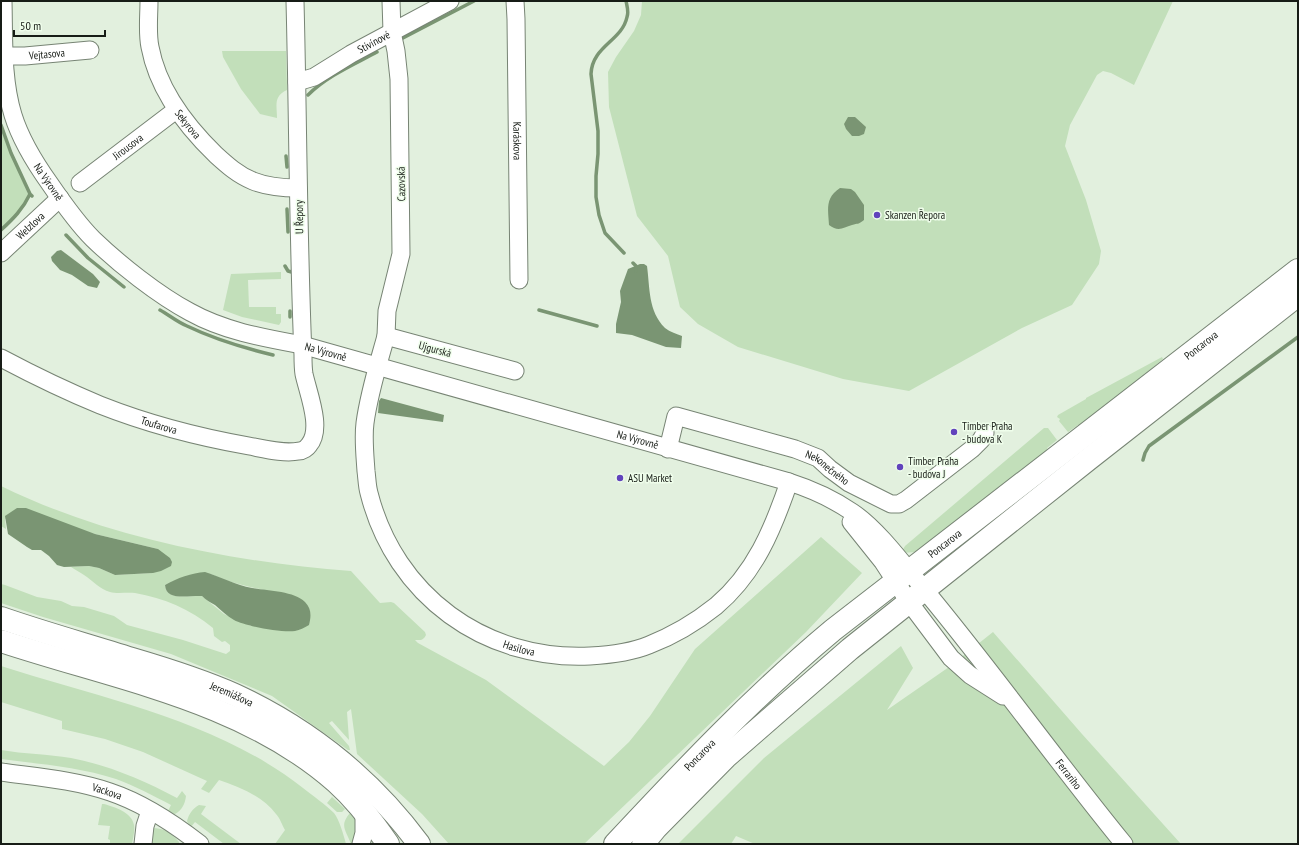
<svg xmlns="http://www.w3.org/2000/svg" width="1299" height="845" viewBox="0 0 1299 845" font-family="'PT Sans Narrow',sans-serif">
<rect width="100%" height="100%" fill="#e2f0de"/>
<!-- green -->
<path fill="#c2dfba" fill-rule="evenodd" d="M642,1H1173L1134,85L1111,73L1103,71L1097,75L1070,125L1065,146L1086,200L1101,251L1099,264L1072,305L1022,328L909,391L843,379L738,347L698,324L680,307L668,256L637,216L609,107L608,72L616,57L634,31L641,15Z
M222,51H286L287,87V90C273,96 277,106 277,118L260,114L241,89L223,57Z
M1,130L29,196L13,220L1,230Z
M281,272V279L248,280L249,307H276V314H281V322L279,325L242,317L223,310L231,274Z
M1162,357L1163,359L1081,428L1078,425L1068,432L1059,421L1060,419L1057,417L1058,415L1086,399V398Z
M1044,428H1048L1057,440L1047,448L1049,452L917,552L901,553L905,546Z
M1,486C107,538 234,562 351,571L380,603L391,602L394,603L425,632L426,635C423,641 420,640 415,640L418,643L486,680L604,766L629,742L650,716L695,649L821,537L862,573L806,632L584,844H449L422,814L357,754L351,709L347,712L349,740L332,721L329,723L349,746L350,750H348L272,696L171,654L43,617L1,603V584L5,585L37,597L61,601L72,606L84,607L114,616L127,625L183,640L226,654L230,651V645L225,641L222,642L214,636L213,628C190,609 164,598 135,593C127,592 117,594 110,592C100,589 93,581 84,575C80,572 75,570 71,567L89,566L99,568L115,575L153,573L158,549L95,534L5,519L6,529L1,526ZM211,574C237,587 267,589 295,597L256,626H251L224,614L202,596C191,595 166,602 165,585C179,577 195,576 211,574Z
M993,632L1082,734L1181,844H755L736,836L731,844H678L764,758L901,646L913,668L887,710L949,667Z
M1,666C104,699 216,720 303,788C313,796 325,804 334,813C339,819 344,836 346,844H275L285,830C282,825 280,818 276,814C263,796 239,787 219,780L209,793L201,789L207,781L143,752L105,739L62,729V721L1,702Z
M1,750C24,754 48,754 71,758C108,765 143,780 177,798L182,791L186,796C185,804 182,810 175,814L167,813L171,805C154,796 135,786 116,779C79,767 39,764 1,759Z
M332,797L345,809L342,812H337L327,803Z
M102,804H104C114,807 132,812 134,825C135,831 133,838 132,844H110V840L108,839L110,826L98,825Z
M199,805L206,806L201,814L241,844H224L195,822L190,828L187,821C189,814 192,809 199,805Z
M350,813L357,822L356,844H351C346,830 339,826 350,813Z
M152,828C165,828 171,833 179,842V844L149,843Z"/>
<!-- water -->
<path fill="#7a9573" d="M848,117H855L866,127L864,134L859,136H852L846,129L844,124Z
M840,188L851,189L855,192L864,205V220C858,225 858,223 852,225C843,228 838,232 829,225C828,209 825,198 840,188Z
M61,250L93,274L100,282L97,288L88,286L72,275L60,270L52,261L51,257L57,251Z
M640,264H644L647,266C650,288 648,311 665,328C670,332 677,334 682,336L681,348L666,347L632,335L616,333V324L621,302L620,291L628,269Z
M381,398L444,415L443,422L378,413L379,401Z
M17,508H26L95,534L158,549L170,558L172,562L171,566L161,571L153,573L115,575L99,568L89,566L64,567L57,565L49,556L41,550H32L27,547L8,534L5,516Z
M205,572C221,577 236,585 252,588C267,591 294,591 305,602C312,609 311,617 309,625C304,628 300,630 295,631C282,633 245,626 234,620C227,616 221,610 215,605C210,602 206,600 202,596C190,595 166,602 165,585C177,578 192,573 205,572Z"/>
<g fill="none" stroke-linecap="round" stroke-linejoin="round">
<!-- stream -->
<path stroke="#7a9573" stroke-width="3.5" d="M401,39L474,1
M308,95C327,76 353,65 377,52
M1,125L11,153L30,194L32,196
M286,156L287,167
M287,209L288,232
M1,230C13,219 23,209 30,194
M66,235L88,258L124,287
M624,253L605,233L599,215L596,197V176L598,154V131L591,74C592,46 622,41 627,17C629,12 627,6 626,1
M633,263L636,266V271
M285,266L288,271L295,273
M160,310C169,315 177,322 187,326C214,339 244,348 273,355
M539,310L597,326
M290,311V317
M1143,460L1145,453L1149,446L1298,337"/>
<defs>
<g id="minor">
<path id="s1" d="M3,1C4,39 2,79 13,115C21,141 35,163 50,184C63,203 77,223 93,239C119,264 158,295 190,312C224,331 264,338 302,345L789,482C811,489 833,499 852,512C879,530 906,568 928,594C995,675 1057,762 1124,844"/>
<path id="s2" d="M149,1C149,16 147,33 150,47C158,90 185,125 216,155C227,165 238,175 253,181C268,187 283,188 298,188"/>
<path id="s3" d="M515,1L516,19L519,280"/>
<path id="s4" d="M4,56H25L90,50"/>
<path id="s5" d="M297,82L314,77L351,54L450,1"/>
<path id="s6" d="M80,183L176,110"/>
<path id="s7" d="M1,253L60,198"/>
<path d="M386,336L387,311L401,254L399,79L396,51L392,32L391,1"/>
<path id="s8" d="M1,358C33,375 66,391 100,405C148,424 198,437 249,446C265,449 284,454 299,451C303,451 307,448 309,445C323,429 308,393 304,374C303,368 303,361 303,355C298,237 298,119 295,1"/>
<path id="s9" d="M515,371L386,336C378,365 369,393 365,423C363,438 365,456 366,471C367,478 367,486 369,493C395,596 485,661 590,656C608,655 632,652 649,645C672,636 696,622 716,606C755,573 773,529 789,482"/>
<path id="s10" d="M668,449L676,416L795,449L818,458L830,469L849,483L891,504H899L906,500L972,449L981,440L985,433"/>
<path d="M851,522L883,562L909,602L951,658L970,675L1003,696"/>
<path id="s11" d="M1,772C37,777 75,780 110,792C143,803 173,823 200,844"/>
<path d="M143,844L145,826L150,811"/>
<path d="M361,844L364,833V811"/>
</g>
<g id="major">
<path id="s12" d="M1,618C44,633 88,645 132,659C166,669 201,680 235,695C308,729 371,779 419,844"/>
<path d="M1,641C115,679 243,700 336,782C356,800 373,822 388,844"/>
<path id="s13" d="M615,844C685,769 755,695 833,630L1298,270"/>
<path d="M643,844L656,828L726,757L850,649L1090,458L1298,295"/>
</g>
</defs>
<!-- minor casing -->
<use href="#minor" stroke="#778474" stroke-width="19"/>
<!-- major casing -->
<use href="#major" stroke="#778474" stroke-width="24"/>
<!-- minor -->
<use href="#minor" stroke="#fff" stroke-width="17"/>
<!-- major -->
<use href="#major" stroke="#fff" stroke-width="22"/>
</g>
<!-- markers -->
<g fill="#6143bc" stroke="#effeeb" stroke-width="1.5">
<circle cx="877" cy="215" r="4"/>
<circle cx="954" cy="432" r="4"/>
<circle cx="900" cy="467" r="4"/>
<circle cx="620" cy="478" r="4"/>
</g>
<g text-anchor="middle" stroke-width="3" stroke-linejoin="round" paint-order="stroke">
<!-- street labels -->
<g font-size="11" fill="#171c16" stroke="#effeeb">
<text dy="4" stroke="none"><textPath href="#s5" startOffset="87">Stivínové</textPath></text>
<text dy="4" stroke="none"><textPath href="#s4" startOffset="43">Vejtasova</textPath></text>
<text dy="4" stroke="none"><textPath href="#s2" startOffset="133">Sekyrova</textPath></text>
<text dy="4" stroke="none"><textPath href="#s3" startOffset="140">Karáskova</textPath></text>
<text dy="4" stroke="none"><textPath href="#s6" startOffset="60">Jirousova</textPath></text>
<text dy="4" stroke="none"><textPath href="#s1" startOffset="191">Na Výrovně</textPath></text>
<text transform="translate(401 184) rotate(-91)" y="4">Cazovská</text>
<text transform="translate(299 217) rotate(-91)" y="4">U Řepory</text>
<text dy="4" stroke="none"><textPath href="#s7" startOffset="40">Welzlova</textPath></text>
<text dy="4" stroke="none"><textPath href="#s13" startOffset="771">Poncarova</textPath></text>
<text transform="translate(435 349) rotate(15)" y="4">Ujgurská</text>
<text dy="4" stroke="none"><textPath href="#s1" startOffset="527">Na Výrovně</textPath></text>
<text dy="4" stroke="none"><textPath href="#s8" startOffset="172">Toufarova</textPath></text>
<text dy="4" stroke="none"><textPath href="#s1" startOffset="851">Na Výrovně</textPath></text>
<text dy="4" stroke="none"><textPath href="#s10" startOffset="195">Nekonečného</textPath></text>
<text dy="4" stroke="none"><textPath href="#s13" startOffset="447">Poncarova</textPath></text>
<text dy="4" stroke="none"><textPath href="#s9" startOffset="520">Hasilova</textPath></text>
<text dy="4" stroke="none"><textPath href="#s12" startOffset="243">Jeremiášova</textPath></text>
<text dy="4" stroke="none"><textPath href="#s13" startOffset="123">Poncarova</textPath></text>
<text dy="4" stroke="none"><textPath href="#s1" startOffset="1419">Ferrariho</textPath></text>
<text dy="4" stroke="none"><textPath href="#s11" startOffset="108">Vackova</textPath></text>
</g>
<!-- poi labels -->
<g font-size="11" fill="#171c16" stroke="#effeeb" text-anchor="start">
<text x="885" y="219">Skanzen Řepora</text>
<text x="962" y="430">Timber Praha<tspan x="962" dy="13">- budova K</tspan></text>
<text x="908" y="465">Timber Praha<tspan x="908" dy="13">- budova J</tspan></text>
<text x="628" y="482">ASU Market</text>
</g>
</g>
<!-- border -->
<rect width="1299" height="845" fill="none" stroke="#171c16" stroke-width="4"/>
<!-- scale -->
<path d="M14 30v6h91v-6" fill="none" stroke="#171c16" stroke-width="2"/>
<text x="20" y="30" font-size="12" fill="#171c16" stroke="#effeeb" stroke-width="3" paint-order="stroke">50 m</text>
</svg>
